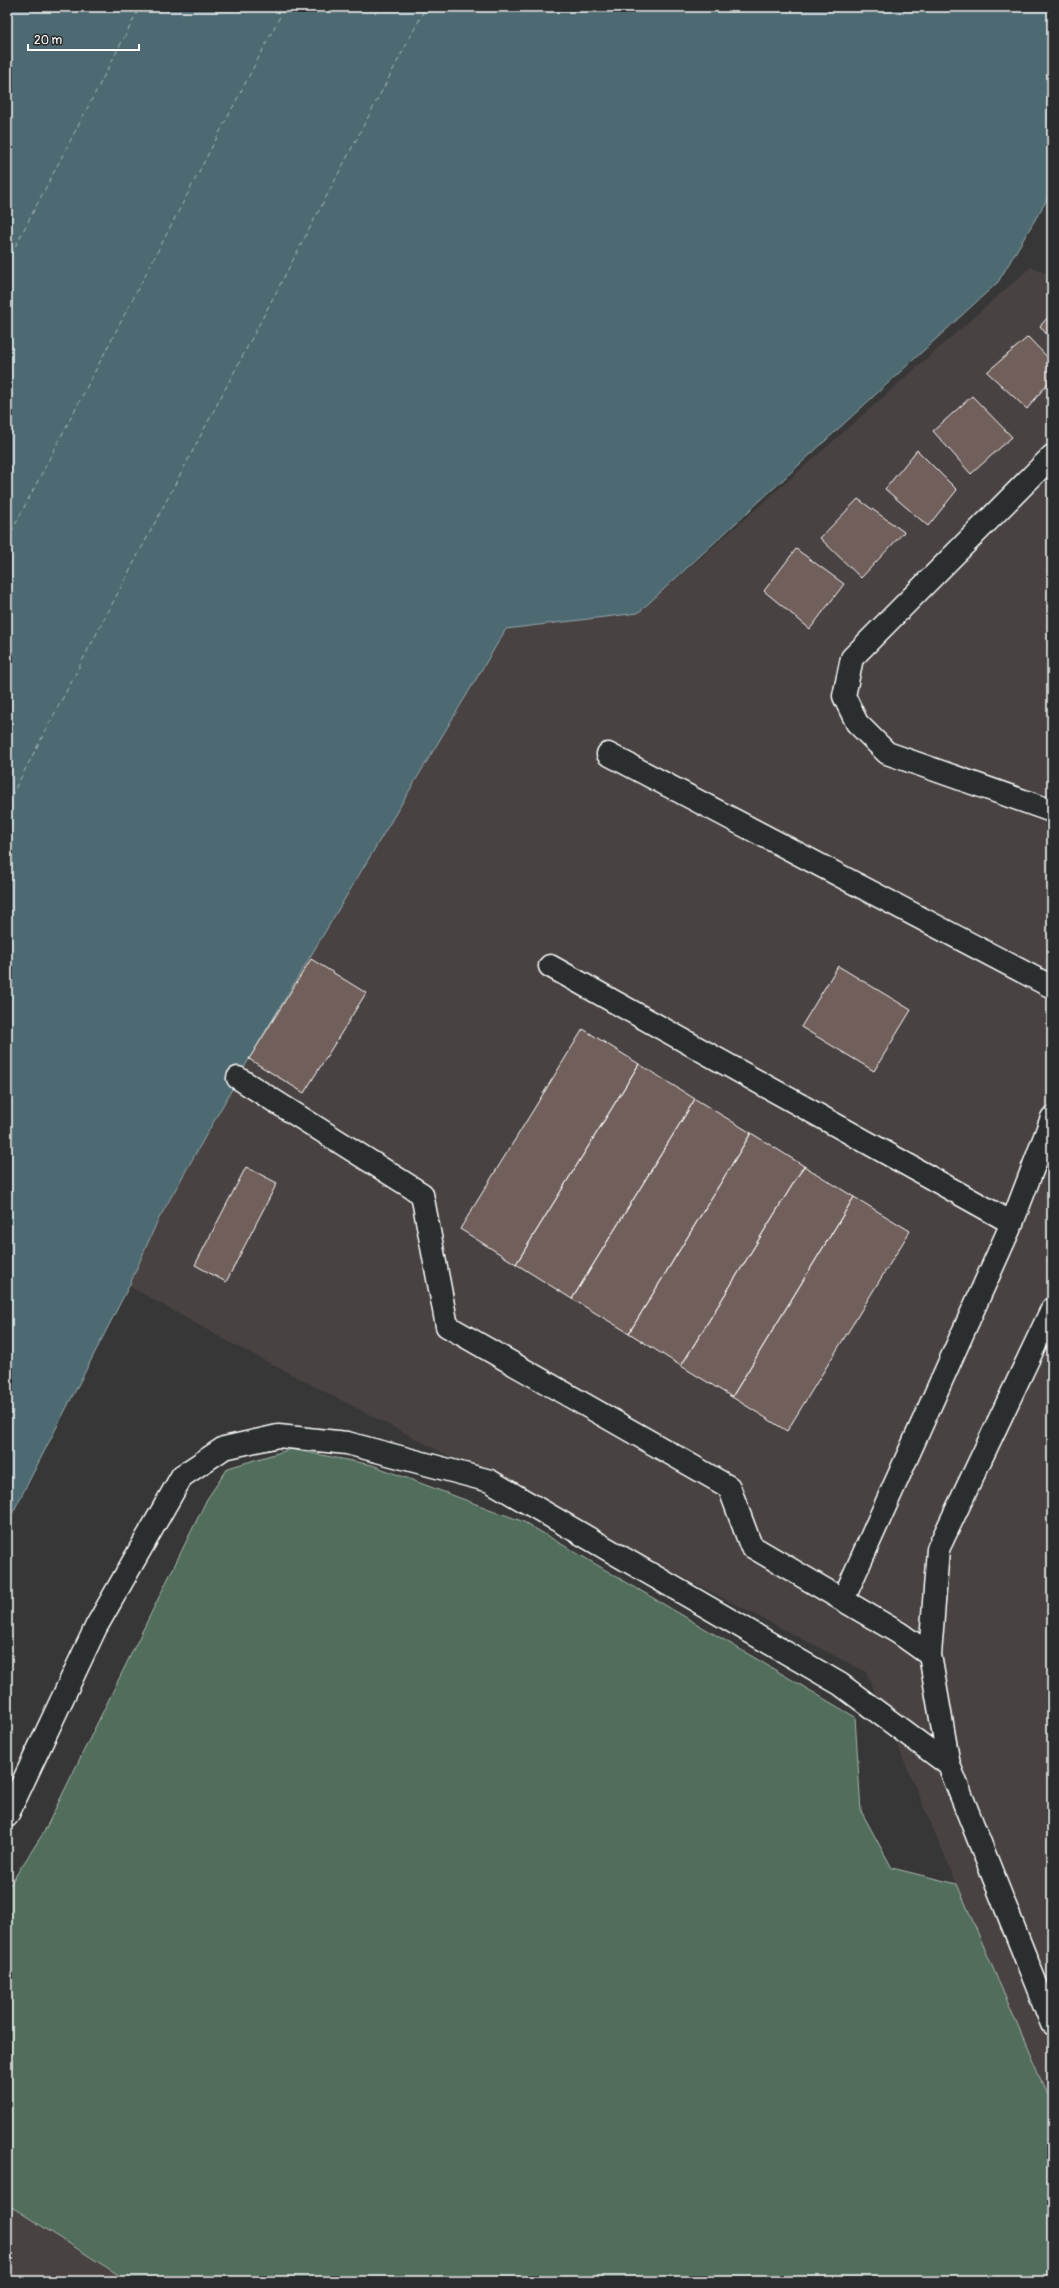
<svg xmlns="http://www.w3.org/2000/svg" width="1059" height="2288" viewBox="0 0 1059 2288" font-family="Pangolin,sans-serif">
<rect width="100%" height="100%" fill="#383737"/>
<filter id="ink" filterUnits="userSpaceOnUse"><feTurbulence type="fractalNoise" baseFrequency=".025" numOctaves="2"/><feDisplacementMap in="SourceGraphic" scale="8" xChannelSelector="R" yChannelSelector="G"/><feConvolveMatrix kernelMatrix="1 2 1 2 8 2 1 2 1" color-interpolation-filters="sRGB"/></filter>
<g filter="url(#ink)">
<!-- built -->
<path fill="#494342" d="M1031,267L1052,276V2106L866,1672L229,1342L129,1286L157,1222L249,1059L506,629L638,613Z
M7,2204L128,2281H7Z"/>
<!-- green -->
<path fill="#516d5c" stroke="#a8b6ae" d="M291,1449L372,1465L524,1522L855,1717L861,1811L892,1868L957,1884L1052,2106V2281H128L7,2204V1889L44,1832L207,1499L228,1468Z"/>
<!-- water -->
<path fill="#4e6b72" stroke="#95a6aa" d="M7,7H1052V191L998,282L638,613L506,629L249,1059L157,1222L129,1286L7,1524Z"/>
<g fill="none" stroke-linecap="round" stroke-linejoin="round">
<!-- ferry -->
<path stroke="#a6b5b8" stroke-width="1" stroke-dasharray="5 4" stroke-linecap="butt" d="M7,262L140,7
M7,540L285,7
M7,804L426,7"/>
</g>
<!-- building -->
<path fill="#705e5a" stroke="#fff" d="M1052,313V341L1040,326Z
M1028,337L1052,362V378L1027,409L987,372Z
M972,396L1012,437L971,474L933,431Z
M917,450L957,490L928,526L885,489Z
M858,499L904,532L861,578L820,538Z
M796,549L844,584L810,629L764,591Z
M311,959L366,993L304,1093L249,1059Z
M838,966L911,1010L874,1071L801,1027Z
M583,1029L639,1064L516,1264L460,1229Z
M639,1064L695,1099L572,1299L516,1264Z
M695,1099L751,1133L629,1333L572,1299Z
M751,1133L804,1166L681,1366L629,1333Z
M804,1166L854,1197L732,1397L681,1366Z
M246,1167L277,1183L226,1282L195,1265Z
M854,1197L910,1231L787,1431L732,1397Z"/>
<g fill="none" stroke-linecap="round" stroke-linejoin="round">
<defs>
<path id="minor" d="M1052,456L852,658L844,696L857,723L887,753L1052,811
M608,754L1052,987
M550,966L1012,1223
M238,1078L422,1194L447,1326L729,1487L751,1546L899,1633L930,1655
M1052,1309L938,1549L930,1655L949,1765L1052,2024
M843,1600L1012,1223L1052,1118
M7,1816L96,1627L182,1476L224,1448L278,1436L347,1443L490,1481L840,1684L949,1765"/>
</defs>
<!-- minor casing -->
<use href="#minor" stroke="#fff" stroke-width="25"/>
<!-- minor -->
<use href="#minor" stroke="#2a2d2e" stroke-width="22"/>
</g>
</g>
<!-- margin -->
<rect width="1059" height="2288" fill="none" stroke="#2a2d2e" stroke-width="24"/>
<rect x="12" y="12" width="1035" height="2264" fill="none" stroke="#fff" stroke-width="1.5" filter="url(#ink)"/>
<!-- scale -->
<path d="M28 44v6h111v-6" fill="none" stroke="#ffffff" stroke-width="2"/>
<text x="34" y="44" font-size="12" fill="#ffffff" stroke="#2a2d2e" stroke-width="3" paint-order="stroke">20 m</text>
</svg>
